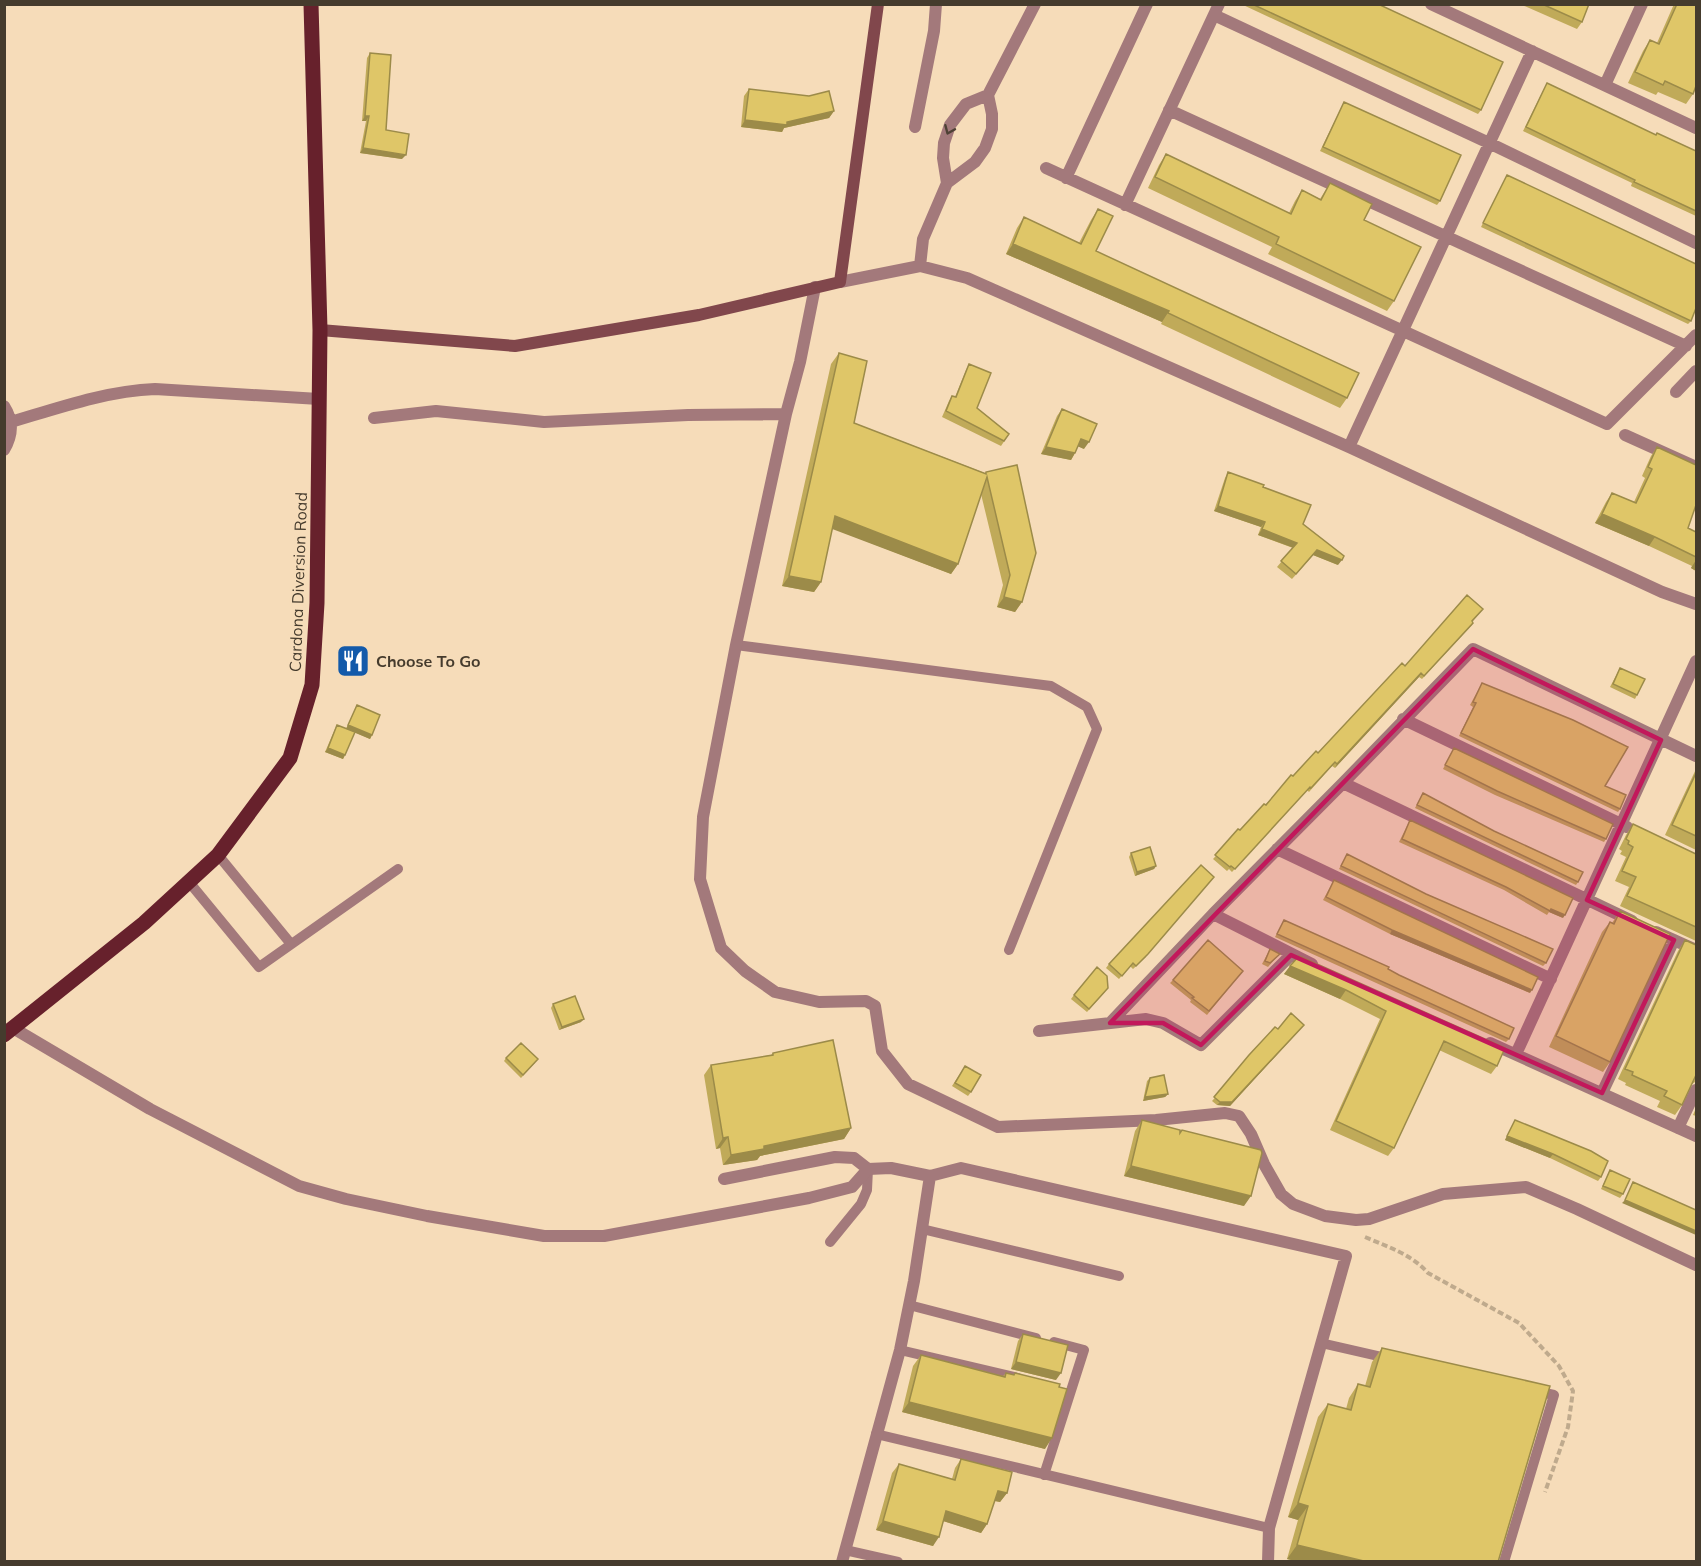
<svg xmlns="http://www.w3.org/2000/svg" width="1701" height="1566" viewBox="0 0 1701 1566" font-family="Mulish,sans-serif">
<rect width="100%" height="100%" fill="#f6dcb9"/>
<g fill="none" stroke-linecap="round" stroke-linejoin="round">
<!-- path -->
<path stroke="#bfaa8d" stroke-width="4" stroke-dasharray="6 3" stroke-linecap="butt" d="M1365,1237C1388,1247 1411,1254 1428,1273L1519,1323L1559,1366L1573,1391L1568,1427L1545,1492"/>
<!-- lane -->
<path stroke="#a3797b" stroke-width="10" d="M736,645L1051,686L1087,707L1097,729L1009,950
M218,855L291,944
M189,882L259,967L398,869
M922,1229L1119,1276
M830,1242L861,1204L867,1190L868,1169
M909,1305L1036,1338
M1321,1343L1391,1359
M900,1350L1018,1378
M876,1434L1269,1528
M1044,1475L1084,1350L1054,1342
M845,1550L898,1562
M1504,1562L1554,1395L1535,1391"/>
<!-- street -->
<path stroke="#a3797b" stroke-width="12" d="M1431,4L1696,128
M1214,15L1489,143L1696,243
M1605,85L1642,4
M1169,110L1686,346
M915,127L934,31L936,4
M1046,168L1607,424L1696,335
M1066,178L1147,4
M947,183L943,158L944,143L950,125L966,104L988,95
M1125,205L1219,4
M920,266L923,239L947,183L975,162L985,148L992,129V114L988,95L1035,4
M840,282L920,266L967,278L1349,447L1662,592L1696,604
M815,287L800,362L786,414L736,645L703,817L700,879L721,948L745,971L775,992L819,1002L866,1001L875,1006L882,1051L908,1084L998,1127L1156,1120L1225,1113L1239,1116L1251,1134L1264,1164L1281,1194L1293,1204L1325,1216L1356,1220L1369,1219L1443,1194L1526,1187L1577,1209L1696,1265
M1676,392L1696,371
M4,406C13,420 13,435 4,450
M374,418L436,411L544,422L688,415L786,414
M11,422C58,408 106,391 155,389L319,399
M1625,435L1696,467
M1349,447L1532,51
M1403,719L1627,827
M1343,783L1632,921
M1277,849L1551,979
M1213,914L1312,964
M1656,932L1696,950
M1110,1023L1213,914L1343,783L1473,649L1696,756
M13,1028L150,1109L299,1186L346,1199L427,1216L544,1236H604L809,1198L852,1187L868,1169
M1039,1031L1146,1019L1163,1023L1201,1045L1291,955
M1490,1043L1696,1136
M1516,1054L1696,661
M1602,1093L1674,940
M1678,1128L1696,1090
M724,1179L835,1157L854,1158L868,1169L891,1168L930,1176L961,1168L1346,1256L1269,1528L1268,1562
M842,1562L900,1350L914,1281L930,1176"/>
<!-- secondary -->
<path stroke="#81474c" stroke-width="12" d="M320,330L515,346L699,315L840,282L878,4"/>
<!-- primary -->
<path stroke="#67212c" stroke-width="15" d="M4,1035L144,923L218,855L290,758L312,685L317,603L320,330L311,4"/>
</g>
<!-- wall -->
<path fill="#c0aa59" d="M1241,4H1378L1481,110L1478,114Z
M1589,4L1582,22L1577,29L1522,5Z
M1674,4H1696L1693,94L1686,104L1658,92L1656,95L1628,83L1643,51L1650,40L1657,43Z
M370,53L386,130L402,159L360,153L366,121H362L367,58Z
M1547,83L1656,135L1696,151V216L1631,186L1632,183L1523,131Z
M749,89L834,111L829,118L784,128L782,132L741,127L744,96Z
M1344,102L1440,201L1437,205L1320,151Z
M1166,154L1289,213L1295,201L1302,190L1320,199L1330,183L1364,220L1394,301L1387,311L1268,254L1272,247L1148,188L1159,165Z
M1507,175L1691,321L1688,324L1481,227Z
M1098,209L1096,251L1347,398L1340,408L1161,324L1162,322L1006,254L1017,228L1024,217L1079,243L1091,220Z
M839,353L854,423L985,473L986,472L1022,602L1015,612L997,607L1003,585L981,494L958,564L951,574L832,528L821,582L814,592L782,586L831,364Z
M969,364L977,408L1009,434L1001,446L942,417L949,401L952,396L955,397L966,370Z
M1062,409L1084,449L1078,446L1075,453L1071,460L1041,454L1057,416Z
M1657,447L1688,528L1696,532V571L1691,568L1692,566L1649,546L1595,523L1606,502L1612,493L1634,502L1645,478L1642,476L1651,456Z
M1228,472L1263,487L1303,524L1338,565L1313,555L1292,579L1277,567L1293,548L1258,535L1261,527L1214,511L1225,478Z
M1483,609L1472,622L1473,623L1471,626L1422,679L1419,677L1335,768L1332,766L1309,792L1307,790L1232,872L1229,869L1227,871L1213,859L1293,776L1318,753Z
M1620,668L1637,695L1635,699L1610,687Z
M1482,683L1605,786L1620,809L1618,812L1459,736L1473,707L1470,705Z
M357,705L372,735L370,739L354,732L345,755L343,759L325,752L335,729L337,725L346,729Z
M1454,748L1606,839L1604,842L1495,795L1443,769Z
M1696,769V850L1665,835Z
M1423,793L1578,882L1576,885L1415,808Z
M1410,820L1563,918L1549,912L1547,915L1504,890L1399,842Z
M1633,824L1696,854V941L1620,906L1629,887L1615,881L1626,857L1620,854L1622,851L1619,849L1626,835Z
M1131,853L1156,866L1154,869L1135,876L1129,857Z
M1347,854L1546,963L1543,966L1339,869Z
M1334,880L1530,993L1390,934L1323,900Z
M1620,911L1610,1062L1603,1072L1549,1047L1602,932L1610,922L1612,923Z
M1284,920L1388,969L1509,1039L1506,1042L1275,937Z
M1685,940L1695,1082L1692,1084L1682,1105L1675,1115L1657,1107L1660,1101L1625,1085L1626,1083L1618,1079L1678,951Z
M1270,949L1277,957L1268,967L1262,964Z
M1299,956L1497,1066L1491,1074L1439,1050L1394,1148L1388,1156L1330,1130L1380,1019L1340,999L1284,974Z
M1146,957L1133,969L1130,966L1119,979L1106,968L1109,964Z
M1243,971L1207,1015L1190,1002L1191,1000L1170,983L1173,980Z
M1105,992L1087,1012L1071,999L1074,995Z
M553,1004L581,1022L559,1030L551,1008Z
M1304,1025L1230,1106L1217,1105L1212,1101L1278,1029Z
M773,1053L851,1128L844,1139L760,1156L757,1160L723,1165L720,1148L716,1149L704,1075L711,1065L771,1055Z
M506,1058L535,1063L521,1078L504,1061Z
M965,1066L971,1092L968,1096L952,1086Z
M1150,1078L1168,1094L1165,1097L1143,1101L1147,1081Z
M1696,1108V1116L1693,1115Z
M1142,1120L1180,1133L1244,1206L1124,1176L1135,1131Z
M1515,1120L1601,1177L1598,1181L1550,1158L1505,1140Z
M1610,1170L1623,1194L1620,1198L1601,1189Z
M1023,1334L1056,1380L1011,1369L1018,1341Z
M1382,1348L1498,1562H1299L1287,1559L1298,1520L1288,1517L1318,1417L1328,1404L1346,1409L1349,1398L1358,1384L1365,1386L1372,1362Z
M921,1355L1003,1376L1006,1373L1013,1375L1015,1373L1045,1449L902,1412L913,1366Z
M961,1459L1007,1493L1000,1502L994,1501L987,1524L981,1533L943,1521L933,1546L876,1530L892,1473L899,1464L952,1479L955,1468Z"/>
<!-- shaded-wall -->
<path fill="#9c8b49" d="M834,111L829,118L784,128L782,132L741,127L745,120L787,122Z
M365,116H369L366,121H362Z
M363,148L406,155L402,159L360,153Z
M1013,244L1169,311L1162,322L1006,254Z
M1081,439L1089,442L1084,449L1077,446Z
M1046,447L1075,453L1071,460L1041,454Z
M1218,506L1265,522L1261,527L1214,511Z
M1602,514L1655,537L1649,546L1595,523Z
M835,516L958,564L951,574L827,527Z
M1262,529L1297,543L1294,548L1258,535Z
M1317,550L1342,560L1338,565L1313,555L1292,579Z
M1696,560V571L1691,568Z
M789,576L821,582L814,592L782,586Z
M1004,597L1022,602L1015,612L997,607Z
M1421,673L1419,677L1335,768L1337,764Z
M348,725L372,735L370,739L346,729Z
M328,748L345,755L343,759L325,752Z
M1156,866L1154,869L1135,876L1137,872Z
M1551,909L1565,915L1563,918L1549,912Z
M1392,930L1532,990L1530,993L1390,934Z
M1290,966L1346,990L1340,999L1284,974Z
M584,1019L581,1022L559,1030L562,1027Z
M1304,1025L1230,1106L1217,1105L1220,1102Z
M1168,1094L1165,1097L1143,1101L1145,1097Z
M851,1128L844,1139L760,1156L757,1160L723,1165L731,1155L764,1146Z
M1507,1136L1553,1154L1550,1158L1505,1140Z
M728,1137L720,1148L716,1149L723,1138Z
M1131,1166L1251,1196L1244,1206L1124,1176Z
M1625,1200L1696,1231V1235L1622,1203Z
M1016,1362L1061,1373L1056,1380L1011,1369Z
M909,1402L1052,1438L1045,1449L902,1412Z
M998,1491L1007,1493L1000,1502L991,1500Z
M1298,1503L1308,1506L1298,1520L1288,1517Z
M946,1511L987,1524L981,1533L940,1520Z
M883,1521L939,1537L933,1546L876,1530Z
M1297,1545L1368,1562H1299L1287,1559Z"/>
<!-- building -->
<path fill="#dfc668" stroke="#9c8b49" stroke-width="1.5" d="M1252,4H1378L1503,62L1481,110Z
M1542,4H1589L1582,22Z
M1677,4H1696V86L1693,94L1665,81L1663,85L1635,72L1650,40L1659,44Z
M370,53L391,55L386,130L409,134L406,155L363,148L369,116H365Z
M1547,83L1656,135L1657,133L1696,151V211L1634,182L1635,180L1526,127Z
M749,89L809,96L829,91L834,111L787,122V125L745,120Z
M1344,102L1461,155L1440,201L1323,147Z
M1166,154L1291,214L1302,190L1321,200L1330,183L1372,204L1364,220L1421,247L1394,301L1276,244L1279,237L1155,177Z
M1507,175L1696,264V308L1691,321L1483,223Z
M1098,209L1113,216L1096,251L1359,373L1347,398L1168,313L1169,311L1013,244L1024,217L1081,244Z
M839,353L867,361L854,423L986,474V472L1017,465L1036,553L1022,602L1004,597L1010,575L987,477L958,564L835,516L821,582L789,576Z
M969,364L991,373L977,408L1009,434L1004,441L946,411L952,396L956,397Z
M1062,409L1097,424L1089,442L1081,439L1075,453L1046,447Z
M1657,447L1696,465V505L1688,528L1696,532V557L1655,537L1602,514L1612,493L1636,503L1652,469L1648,467Z
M1228,472L1264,485L1263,487L1311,505L1303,524L1344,556L1342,560L1317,550L1296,574L1281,561L1297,543L1262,529L1265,522L1218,506Z
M1467,595L1483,609L1472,621L1473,623L1424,676L1421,673L1337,764L1335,762L1311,788L1310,787L1235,869L1231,866L1230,867L1215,855L1238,829L1240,830L1264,804L1266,805L1291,775L1293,776L1316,751L1318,753L1402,663L1405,666Z
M1620,668L1645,679L1637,695L1613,684Z
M1482,683L1573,720L1628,747L1605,786L1626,795L1620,809L1461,733L1476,703L1473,702Z
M357,705L380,715L372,735L348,725Z
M337,725L355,732L345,755L328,748Z
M1454,748L1613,824L1606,839L1497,791L1445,765Z
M1696,773V836L1672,825Z
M1423,793L1494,831L1583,872L1578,882L1417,805Z
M1410,820L1573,898L1565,915L1551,909L1550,911L1506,887L1402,839Z
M1633,824L1696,854V927L1627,896L1636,877L1622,871L1633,847L1628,844L1629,841L1626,839Z
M1150,847L1156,866L1137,872L1131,853Z
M1347,854L1426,894L1553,949L1546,963L1341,866Z
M1201,865L1214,877L1148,954L1136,966L1133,963L1122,976L1109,964Z
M1334,880L1538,977L1532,990L1392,930L1326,897Z
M1620,911L1670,934L1610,1062L1556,1036L1610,922L1614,924Z
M1284,920L1389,967L1388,969L1399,975L1514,1028L1509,1039L1277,934Z
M1208,940L1243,971L1209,1011L1192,998L1194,997L1173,980Z
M1685,940L1696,945V1075L1682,1105L1664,1096L1667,1091L1632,1075L1633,1072L1625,1069Z
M1270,949L1280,954L1270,963L1265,961Z
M1299,956L1505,1048L1497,1066L1444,1041L1394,1148L1336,1121L1386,1011L1346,990L1290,966Z
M1097,967L1107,976L1108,988L1089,1009L1074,995Z
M575,996L584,1019L562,1027L553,1004Z
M1291,1013L1304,1025L1232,1102H1220L1214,1097L1249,1055L1275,1027L1278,1029Z
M833,1040L851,1128L764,1146V1149L731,1155L728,1137L723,1138L711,1065L773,1055V1053Z
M521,1043L538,1059L523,1075L506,1058Z
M965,1066L981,1075L971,1092L955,1083Z
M1164,1075L1168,1094L1145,1097L1150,1078Z
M1142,1120L1180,1130V1133L1182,1130L1261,1150L1262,1153L1251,1196L1131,1166Z
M1515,1120L1591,1151L1608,1161L1601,1177L1553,1154L1507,1136Z
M1610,1170L1630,1179L1623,1194L1603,1186Z
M1633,1182L1696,1210V1231L1625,1200Z
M1023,1334L1068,1345L1061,1373L1016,1362Z
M1382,1348L1550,1386L1498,1562H1368L1297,1545L1308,1506L1298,1503L1328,1404L1351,1410L1358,1384L1370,1387Z
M921,1355L1005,1377L1006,1373L1014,1375L1015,1373L1060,1384L1059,1387L1067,1389L1052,1438L909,1402Z
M961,1459L1012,1472L1007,1493L998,1491L987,1524L946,1511L939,1537L883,1521L899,1464L955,1480Z"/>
<!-- one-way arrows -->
<defs><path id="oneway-chevron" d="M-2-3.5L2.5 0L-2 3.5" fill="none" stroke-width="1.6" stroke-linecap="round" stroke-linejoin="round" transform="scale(1.5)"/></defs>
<use stroke="#4e4135" href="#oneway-chevron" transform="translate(949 130) rotate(113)"/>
<!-- marked area -->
<path fill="#c2185b" fill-opacity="0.2" stroke="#c2185b" stroke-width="4.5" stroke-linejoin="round" d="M1473,649L1661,740L1587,900L1674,940L1602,1093L1291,955L1201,1045L1163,1023H1110Z"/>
<!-- icons -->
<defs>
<symbol id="restaurant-square" viewBox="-11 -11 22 22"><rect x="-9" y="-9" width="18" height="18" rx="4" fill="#135aaa" stroke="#f6dcb9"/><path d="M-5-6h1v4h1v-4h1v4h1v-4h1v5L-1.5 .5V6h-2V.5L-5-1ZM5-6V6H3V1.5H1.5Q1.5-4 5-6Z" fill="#fff"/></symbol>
</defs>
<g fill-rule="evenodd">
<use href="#restaurant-square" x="334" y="642" width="38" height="38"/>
</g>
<g text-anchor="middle" stroke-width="6" stroke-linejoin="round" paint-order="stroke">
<!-- street labels -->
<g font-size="16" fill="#453b2d" stroke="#f6dcb9">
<text transform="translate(298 582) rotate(-88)" y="6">Cardona Diversion Road</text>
</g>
<!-- poi labels -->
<g font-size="16" font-weight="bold" fill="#453b2d" stroke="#f6dcb9" text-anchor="start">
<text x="376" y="667">Choose To Go</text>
</g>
</g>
<!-- border -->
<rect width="1701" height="1566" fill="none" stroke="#453b2d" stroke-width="12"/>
</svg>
